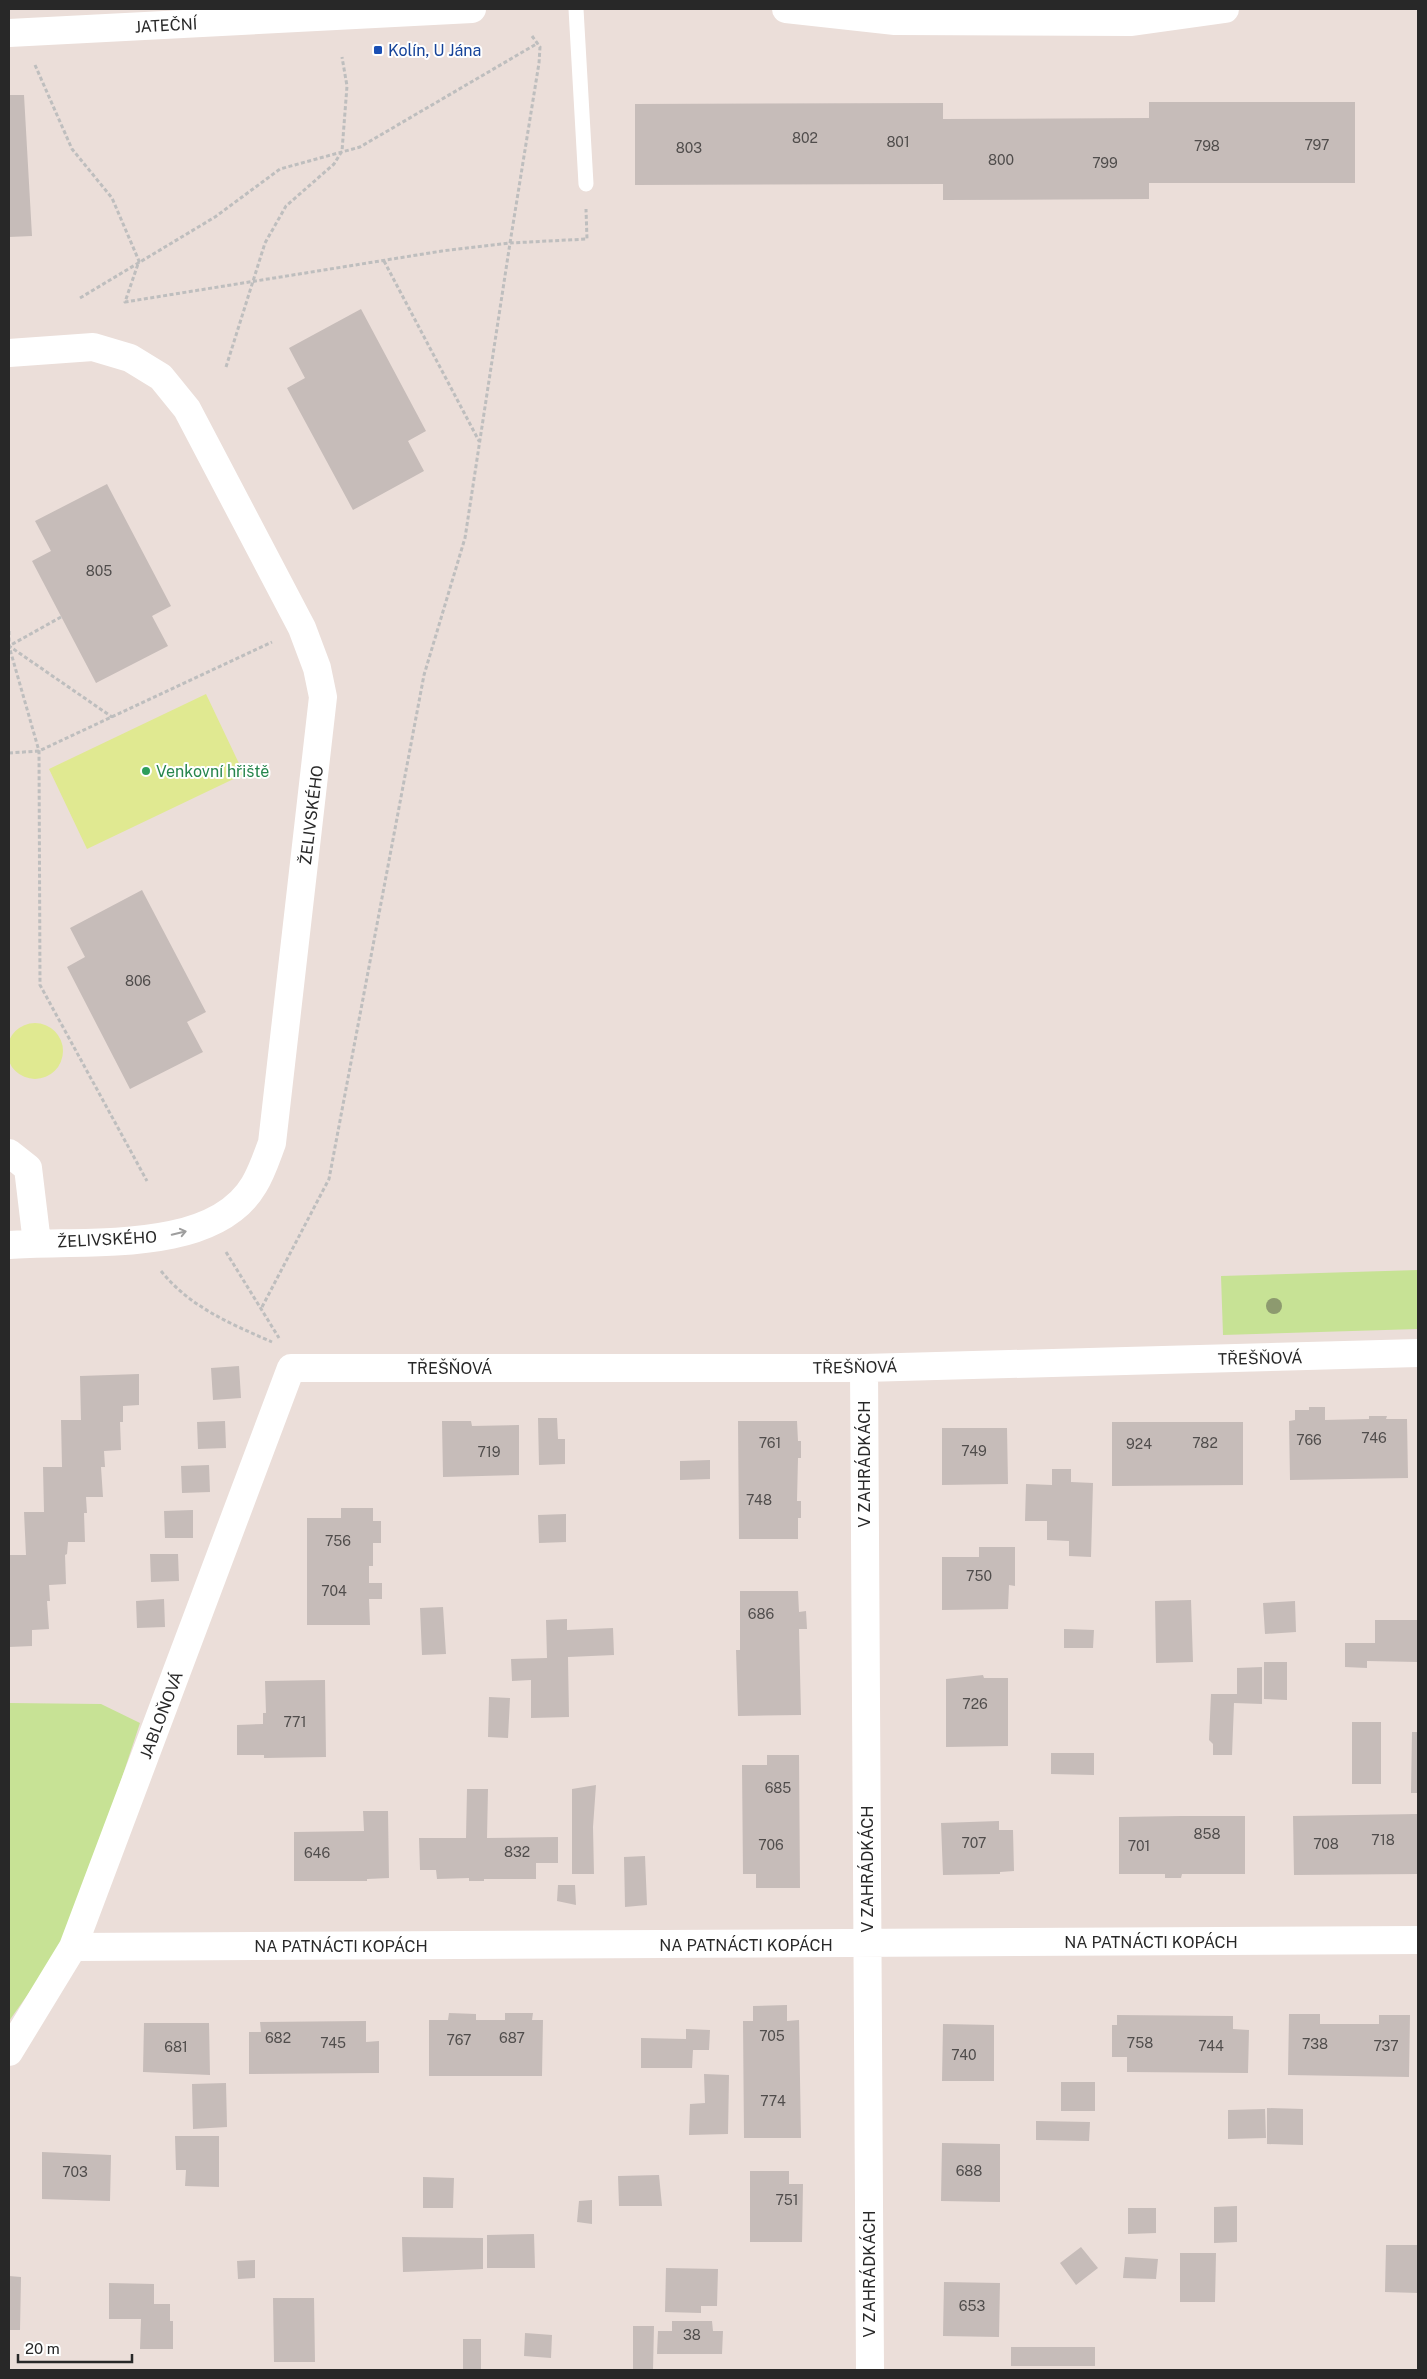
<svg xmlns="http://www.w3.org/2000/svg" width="1427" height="2379" viewBox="0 0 1427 2379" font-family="'Public Sans',sans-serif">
<rect width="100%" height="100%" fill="#ebded9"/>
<!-- green -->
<path fill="#c7e295" d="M1418,1270V1329L1223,1335L1221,1276Z
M9,1703L101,1704L140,1723L70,1935L9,2021Z"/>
<!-- pitch -->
<path fill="#e0e991" d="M206,694L244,774L87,849L49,769Z
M7 1051a28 28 0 1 1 56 0a28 28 0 1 1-56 0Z"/>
<!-- building -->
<path fill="#c6bcb9" d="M9,95H24L32,236L9,237Z
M1149,102H1355V183H1149V199L943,200V184L635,185V104L943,103V119L1149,118Z
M361,309L426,431L408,441L424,471L353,510L287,388L305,378L289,348Z
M107,484L171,606L152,616L168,646L96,683L32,561L51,551L35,521Z
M142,890L206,1012L187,1022L203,1052L130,1089L67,967L85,957L70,928Z
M239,1366L241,1398L213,1400L211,1368Z
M139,1374V1405L123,1406V1422H120L121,1450L104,1451L105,1467H101L103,1497H86L87,1513H84L85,1542H68L67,1554L65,1555L66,1584L49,1585L50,1601H47L49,1629L32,1630V1646L9,1647V1555H26L24,1512H44L43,1467H62L61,1420H81L80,1376Z
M1309,1407H1325V1420L1369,1419V1416H1387L1386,1419H1407L1408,1478L1290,1480L1289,1421L1295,1420V1410H1309Z
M538,1418H557L558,1439H565V1464L539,1465Z
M225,1421L226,1448L198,1449L197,1422Z
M442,1421H471L472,1426L519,1425V1475L443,1477Z
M738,1421H797L798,1441H801V1458H798L797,1501H801V1518H798V1539H739Z
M1112,1422H1243V1485L1112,1486Z
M942,1428H1007L1008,1484L942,1485Z
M710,1460V1479L680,1480V1461Z
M209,1465L210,1492L182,1493L181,1466Z
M1052,1469H1071V1482L1093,1483L1091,1557L1069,1556V1541L1047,1540V1521H1025L1026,1484L1052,1485Z
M341,1508H373V1521H381V1543H373V1566H369V1583H382V1599H369L370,1625H307V1518H341Z
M193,1510V1538H165L164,1511Z
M566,1514V1542L539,1543L538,1515Z
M979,1547H1015V1586L1009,1585L1008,1609L942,1610V1557H979Z
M150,1554H178L179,1581L151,1582Z
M740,1591H798L799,1612L806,1611L807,1629H799L801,1715L738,1716L736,1650H740Z
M164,1599L165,1627L137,1628L136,1601Z
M1191,1600L1193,1662L1156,1663L1155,1601Z
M1295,1601L1296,1632L1265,1634L1263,1603Z
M443,1607L446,1654L422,1655L420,1608Z
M567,1619V1630L613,1628L614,1655L568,1657L569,1717L531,1718V1680L512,1681L511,1659L547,1658L546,1620Z
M1375,1620H1418V1662L1367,1661V1668L1345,1667V1643H1375Z
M1064,1629L1094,1630L1093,1648H1064Z
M1264,1662H1287V1700L1264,1699Z
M1262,1667V1704L1234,1703L1232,1755H1213V1744L1209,1740L1211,1694H1237V1668Z
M983,1675L984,1678H1008V1746L946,1747V1679Z
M325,1680L326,1757L264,1758V1755H237V1725L263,1724V1713H266L265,1681Z
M489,1697L510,1698L508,1738L488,1737Z
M1352,1722H1381V1784H1352Z
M1412,1732H1418V1793H1411Z
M1051,1753H1094V1775L1051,1774Z
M767,1755H799L800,1888H756V1874H743L742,1765H767Z
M596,1785L593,1827L594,1874H572V1789Z
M467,1789H488L487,1838L558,1837V1863H536V1879H484V1881H469V1878L437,1879L436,1870H420L419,1838H466Z
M363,1811H388L389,1878L367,1879V1881H294V1832L364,1831Z
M1417,1814V1874L1294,1875L1293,1816Z
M1181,1816H1245V1874H1182L1181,1878H1165V1874H1119V1817Z
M999,1821V1830H1013L1014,1871L1000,1872V1874L943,1875L941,1823Z
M645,1856L647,1905L625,1907L624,1857Z
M558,1885H575L576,1905L557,1901Z
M787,2005V2021L799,2020L801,2138H744L743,2021H753V2006Z
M449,2013L476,2014V2020H505V2013H533L532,2020H543L542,2076H429V2020H448Z
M1289,2014H1320V2024H1379V2015H1410L1409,2077L1288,2075Z
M1117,2015L1233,2016V2029L1249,2030L1248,2073L1127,2072V2057H1112V2025H1117Z
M366,2021V2042L379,2041V2073L249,2074V2032H261L260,2022Z
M144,2023H209L210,2075L143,2072Z
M943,2024L994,2025V2081H942Z
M686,2029L710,2030L709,2050H693L692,2068H641V2038L686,2039Z
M704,2074L729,2075L728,2134L689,2135L690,2104L705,2103Z
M1061,2082H1095V2111H1061Z
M226,2083L227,2127L193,2129L192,2084Z
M1267,2108L1303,2109V2145L1267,2144Z
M1265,2109L1266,2138L1228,2139V2110Z
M1036,2121L1090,2122L1089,2141L1036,2140Z
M175,2136H219V2187L185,2186L186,2170H176Z
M942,2143L1000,2144V2202L941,2201Z
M42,2152L111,2155L110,2201L42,2199Z
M750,2171H789V2184H803L802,2242H750Z
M659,2175L662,2206H619L618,2176Z
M423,2177L454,2178L453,2208H423Z
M592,2200V2224L577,2222L579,2201Z
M1237,2206V2242L1214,2243V2207Z
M1128,2208H1156V2233L1128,2234Z
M534,2234L535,2268H487V2235Z
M402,2237L483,2238V2269L403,2272Z
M1386,2245H1418V2293L1385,2292Z
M1081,2247L1098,2268L1076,2285L1060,2263Z
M1180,2253H1216L1215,2302H1180Z
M1125,2257L1158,2259L1156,2279L1123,2278Z
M255,2260V2278L238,2279L237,2261Z
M666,2268L718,2269L717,2306H701V2313L665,2312Z
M9,2276L21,2277L20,2330H9Z
M944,2282L1000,2283L999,2337L943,2336Z
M109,2283L154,2284V2304H170V2321H173V2349H140L141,2319H109Z
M273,2298H314L315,2362H274Z
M672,2321H712L713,2331H723L722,2354H657L658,2331H672Z
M633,2326H654L653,2370H633Z
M525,2333L552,2335L551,2358L524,2356Z
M463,2339H481V2370H463Z
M1011,2347H1095V2366H1011Z"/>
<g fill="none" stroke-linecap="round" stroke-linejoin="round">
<!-- path -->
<path stroke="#bebebe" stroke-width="3" stroke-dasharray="4 2.5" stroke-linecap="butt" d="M35,65L72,149L112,198L139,261L125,302L442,251L510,243L539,63L540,47L532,36
M384,261L479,441
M80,298L215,217L280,169L360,147L538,43
M226,367L265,243L286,206L334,164L342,151L347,86L342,57
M61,617L9,646L112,717
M9,631V646L39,751L40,985L147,1181
M9,753L39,751L272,642
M226,1252L279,1338
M161,1271C190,1307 229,1323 272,1342
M262,1307L329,1179L424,675L465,538L510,243L587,239L586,209"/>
<!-- lane -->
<path stroke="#fff" stroke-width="15" d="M576,9L586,184"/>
<!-- street -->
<path stroke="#fff" stroke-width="28" d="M786,9L895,21L1132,22L1225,9
M9,33L472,9
M9,353L93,347L130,358L161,377L187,409L302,628L317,668L323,697L272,1143C267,1156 262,1172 254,1185C212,1256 80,1239 9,1245
M9,1153L28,1168L37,1243
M864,1368L870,2370
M73,1947L1418,1940
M9,2052L73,1947L291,1368H864L1418,1353"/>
</g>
<!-- trees -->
<circle fill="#8d9a6f" cx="1274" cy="1306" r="8"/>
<!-- one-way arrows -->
<defs><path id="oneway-shaft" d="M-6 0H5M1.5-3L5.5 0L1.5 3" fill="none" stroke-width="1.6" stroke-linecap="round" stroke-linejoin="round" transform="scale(1.25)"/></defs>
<use stroke="#9e9e9e" href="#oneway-shaft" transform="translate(179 1233) rotate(-14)"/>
<!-- markers -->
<rect fill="#1a4fb4" stroke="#fff" stroke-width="2" x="373" y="45" width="10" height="10" rx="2.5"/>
<circle fill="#2e9e5b" stroke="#fff" stroke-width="2" cx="146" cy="771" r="5"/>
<g text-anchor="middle" stroke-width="4" stroke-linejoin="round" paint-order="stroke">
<!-- number labels -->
<g font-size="14" fill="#504d4c">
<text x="805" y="143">802</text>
<text x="898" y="147">801</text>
<text x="1317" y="150">797</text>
<text x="1207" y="151">798</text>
<text x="689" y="153">803</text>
<text x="1001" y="165">800</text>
<text x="1105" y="168">799</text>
<text x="99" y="576">805</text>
<text x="138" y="986">806</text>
<text x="1374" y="1443">746</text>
<text x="1309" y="1445">766</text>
<text x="770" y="1448">761</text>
<text x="1205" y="1448">782</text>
<text x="1139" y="1449">924</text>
<text x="974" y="1456">749</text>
<text x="489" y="1457">719</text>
<text x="759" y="1505">748</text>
<text x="338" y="1546">756</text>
<text x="979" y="1581">750</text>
<text x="334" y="1596">704</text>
<text x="761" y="1619">686</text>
<text x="975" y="1709">726</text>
<text x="295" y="1727">771</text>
<text x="778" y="1793">685</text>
<text x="1207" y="1839">858</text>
<text x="1383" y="1845">718</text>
<text x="974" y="1848">707</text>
<text x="1326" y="1849">708</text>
<text x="771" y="1850">706</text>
<text x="1139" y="1851">701</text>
<text x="517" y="1857">832</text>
<text x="317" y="1858">646</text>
<text x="772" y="2041">705</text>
<text x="278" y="2043">682</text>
<text x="512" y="2043">687</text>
<text x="459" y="2045">767</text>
<text x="333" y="2048">745</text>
<text x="1140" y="2048">758</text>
<text x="1315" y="2049">738</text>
<text x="1211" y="2051">744</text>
<text x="1386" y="2051">737</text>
<text x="176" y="2052">681</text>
<text x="964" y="2060">740</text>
<text x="773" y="2106">774</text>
<text x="969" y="2176">688</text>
<text x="75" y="2177">703</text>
<text x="787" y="2205">751</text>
<text x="972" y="2311">653</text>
<text x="692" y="2340">38</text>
</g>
<!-- street labels -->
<g font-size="16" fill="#282828" stroke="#fff">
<text transform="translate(166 25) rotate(-3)" y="6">JATEČNÍ</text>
<text transform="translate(311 815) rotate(-83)" y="6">ŽELIVSKÉHO</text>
<text transform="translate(107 1239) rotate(-3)" y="6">ŽELIVSKÉHO</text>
<text transform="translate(1260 1358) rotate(-1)" y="6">TŘEŠŇOVÁ</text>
<text transform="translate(855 1367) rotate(-1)" y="6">TŘEŠŇOVÁ</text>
<text x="450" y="1374">TŘEŠŇOVÁ</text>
<text transform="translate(864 1464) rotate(-90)" y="6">V ZAHRÁDKÁCH</text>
<text transform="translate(161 1715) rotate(-69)" y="6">JABLOŇOVÁ</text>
<text transform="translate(867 1869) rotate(-90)" y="6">V ZAHRÁDKÁCH</text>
<text x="1151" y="1948">NA PATNÁCTI KOPÁCH</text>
<text x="746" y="1951">NA PATNÁCTI KOPÁCH</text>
<text x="341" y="1952">NA PATNÁCTI KOPÁCH</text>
<text transform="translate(869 2274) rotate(-90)" y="6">V ZAHRÁDKÁCH</text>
</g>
<!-- transit labels -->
<g font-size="16" fill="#164399" stroke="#fff" text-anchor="start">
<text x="388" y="56">Kolín, U Jána</text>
</g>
<!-- leisure labels -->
<g font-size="16" fill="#27864d" stroke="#fff" text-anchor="start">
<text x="156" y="777">Venkovní hřiště</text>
</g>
</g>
<!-- border -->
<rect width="1427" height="2379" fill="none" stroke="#282828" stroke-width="20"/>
<!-- scale -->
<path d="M18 2354v8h114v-8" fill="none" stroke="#282828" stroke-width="2.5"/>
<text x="25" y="2354" font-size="15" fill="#282828" stroke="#ffffff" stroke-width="4" paint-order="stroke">20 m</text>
</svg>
